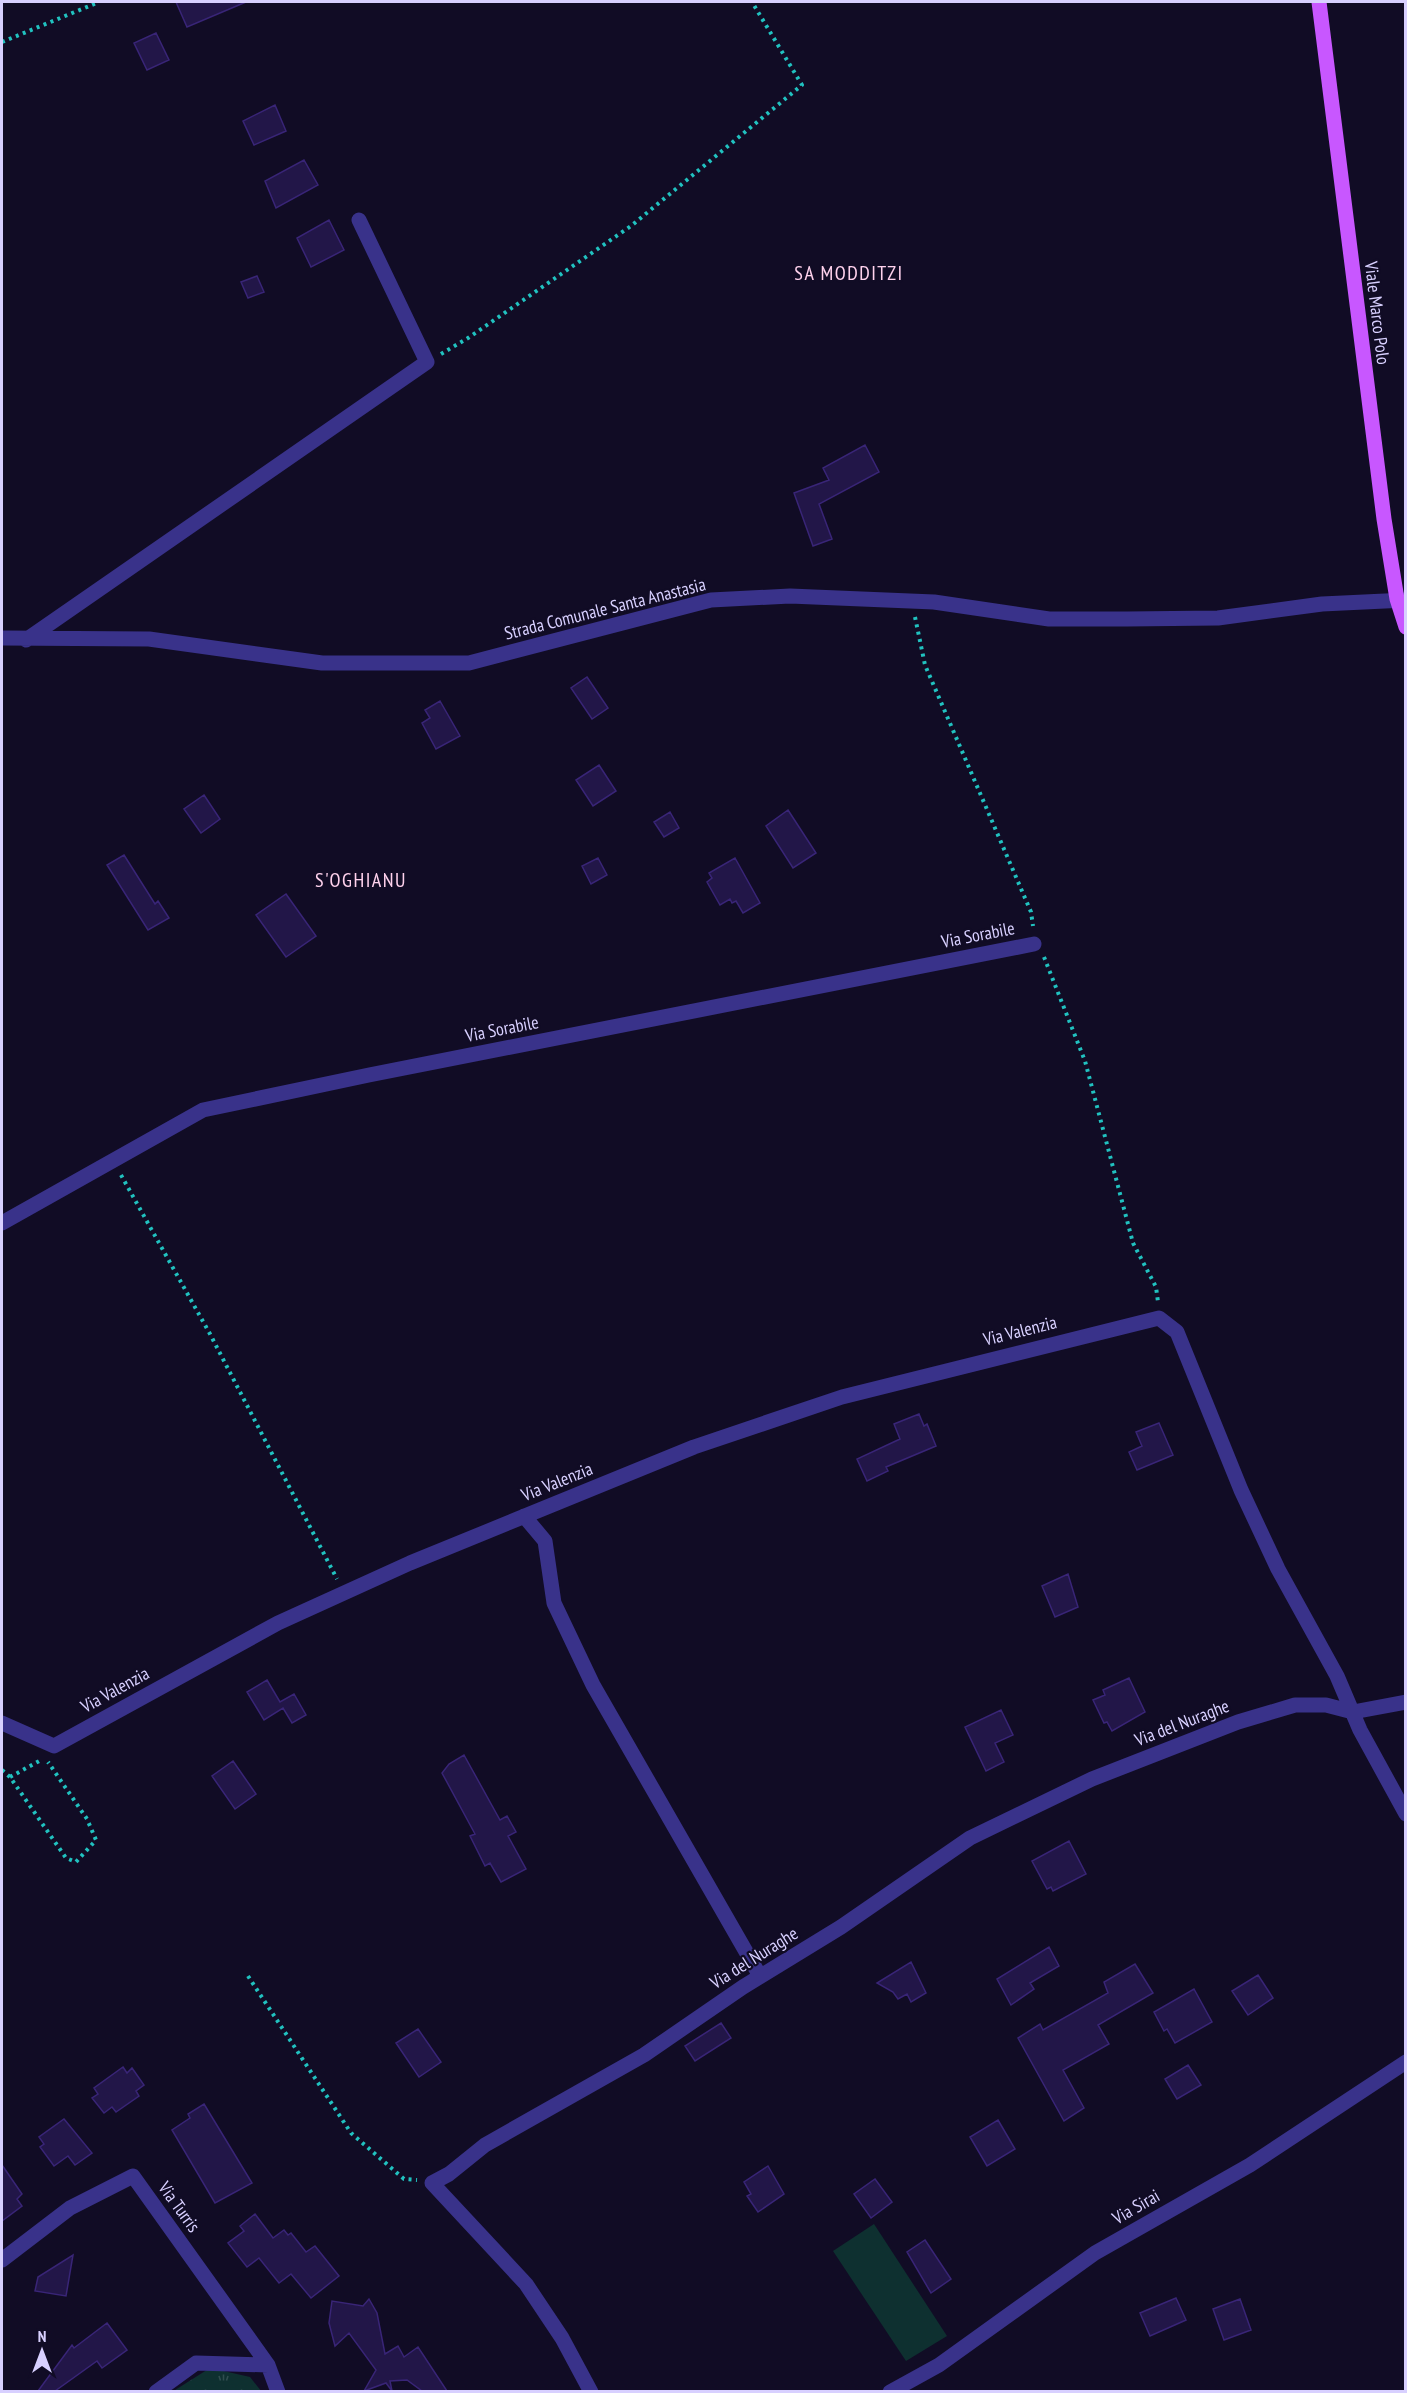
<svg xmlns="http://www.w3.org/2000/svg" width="1407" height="2393" viewBox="0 0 1407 2393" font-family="'PT Sans Narrow',sans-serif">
<defs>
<pattern id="park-tufts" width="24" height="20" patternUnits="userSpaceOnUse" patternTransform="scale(1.5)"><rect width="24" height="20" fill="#0e3030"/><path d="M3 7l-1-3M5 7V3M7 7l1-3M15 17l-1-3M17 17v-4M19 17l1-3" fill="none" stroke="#304d4f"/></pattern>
</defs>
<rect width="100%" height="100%" fill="#110c25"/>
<!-- park -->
<path fill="url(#park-tufts)" d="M210,2368L250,2377L261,2391L172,2392Z"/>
<!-- pitch -->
<path fill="#0e3030" d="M874,2224L947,2336L906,2361L833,2251Z"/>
<!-- building -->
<path fill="#221648" stroke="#392577" stroke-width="1.5" d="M176,2H246L187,27Z
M156,33L169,60L147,70L134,43Z
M275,105L286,131L254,145L243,121Z
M304,160L318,185L276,208L265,181Z
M329,220L344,250L311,267L297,238Z
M257,276L264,292L248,298L241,282Z
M865,445L879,472L819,504L832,539L813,546L794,493L829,480L823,468Z
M587,677L608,708L592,719L571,688Z
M440,701L460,736L436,749L422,723L430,718L425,710Z
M599,765L616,791L593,806L576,780Z
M204,795L220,819L201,833L184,809Z
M788,810L816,853L793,868L766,826Z
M670,812L679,828L664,837L654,822Z
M124,855L155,904L158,901L169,918L148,930L107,865Z
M598,858L607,875L591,884L582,866Z
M735,858L760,903L743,913L736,901L732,903L730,899L720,905L707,882L712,878L709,873Z
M286,894L316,936L286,957L256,915Z
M919,1414L924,1426L927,1424L936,1446L886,1467L888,1471L867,1481L857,1459L900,1439L894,1424Z
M1159,1423L1173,1455L1137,1470L1129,1452L1142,1446L1136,1432Z
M1068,1574L1078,1607L1055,1617L1042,1586Z
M1129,1678L1145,1712L1112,1731L1107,1722L1104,1723L1093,1700L1105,1695L1103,1690Z
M267,1680L280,1702L294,1694L306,1715L292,1723L283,1708L264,1720L247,1692Z
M1001,1710L1013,1735L995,1743L1004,1762L986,1771L965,1727Z
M464,1755L500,1820L507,1816L516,1832L508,1836L526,1869L501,1882L490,1863L485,1866L470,1836L475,1834L442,1773L449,1764Z
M233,1761L256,1794L235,1809L212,1776Z
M1069,1841L1086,1874L1053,1891L1051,1887L1047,1889L1032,1861Z
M1049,1947L1059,1966L1030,1983L1034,1989L1011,2005L997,1979Z
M911,1962L926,1993L911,2002L907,1994L898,1999L893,1992L877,1983Z
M1135,1964L1153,1993L1098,2025L1109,2044L1063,2070L1084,2108L1064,2121L1018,2038L1040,2024L1043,2030L1108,1993L1104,1982Z
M1258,1975L1273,1998L1248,2015L1232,1991Z
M1194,1989L1212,2022L1175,2043L1167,2029L1164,2031L1154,2012Z
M721,2023L731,2038L695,2061L685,2046Z
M418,2029L441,2062L419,2077L396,2043Z
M1188,2065L1201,2085L1177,2099L1165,2079Z
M123,2067L127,2073L132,2068L144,2085L136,2091L139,2096L116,2112L112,2107L104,2113L92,2098L98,2094L94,2088Z
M204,2104L252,2183L215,2203L172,2130L190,2118L188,2114Z
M64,2119L92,2153L75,2165L68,2156L54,2166L40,2147L44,2144L39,2137Z
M998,2120L1015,2149L987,2166L970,2137Z
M2,2165L22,2194L17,2199L22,2206L2,2221Z
M768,2166L784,2194L758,2212L747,2196L751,2194L744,2182Z
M875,2179L892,2202L871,2218L854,2194Z
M255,2214L273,2238L284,2230L288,2235L291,2233L306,2252L315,2246L339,2276L311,2298L291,2274L279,2283L259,2258L247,2267L228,2243L244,2231L240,2226Z
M925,2240L951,2279L931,2293L907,2252Z
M73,2255L66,2296L35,2291L38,2277Z
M1176,2298L1186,2320L1150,2336L1140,2313Z
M369,2299L377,2313L385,2354L398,2346L404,2357L418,2347L447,2391H422L407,2380L390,2381L392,2391L386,2383L364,2391L376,2370L349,2333L335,2346L329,2323L332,2301L363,2306Z
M1240,2299L1251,2330L1224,2340L1213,2309Z
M107,2323L127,2350L102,2368L97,2361L55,2391H38L72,2345L74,2348Z"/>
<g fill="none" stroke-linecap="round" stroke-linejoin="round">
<!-- path -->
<path stroke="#21c2c0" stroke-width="4" stroke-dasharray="3 4.5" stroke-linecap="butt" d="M2,42L99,2
M441,354L468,338L631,226L802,85L752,2
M915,617L925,665L1031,912L1033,926
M1044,957L1085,1061L1133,1243L1156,1287L1158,1302
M121,1175L210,1334L337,1579
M2,1770L10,1777L66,1858L76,1862L96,1840L87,1819L48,1762
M10,1777L41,1760
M248,1976L351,2133L404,2179L417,2180"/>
<!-- minor -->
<path stroke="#39328a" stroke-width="15" d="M2,638L149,639L322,663H469L711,600L790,596L934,602L1049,619H1127L1218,618L1322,604L1406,600
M26,640L427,362L359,220
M2,1223L203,1110L369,1075L1034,944
M524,1516L545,1541L554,1603L593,1685L760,1976
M2,1723L54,1746L278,1623L410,1563L694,1447L842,1397L1159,1318L1177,1332L1241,1490L1278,1569L1337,1676L1360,1730L1406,1814
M2,2260L70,2208L133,2176L268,2365L278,2392
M156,2392L196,2363L268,2365
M591,2392L562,2338L526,2284L432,2183L449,2174L485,2145L644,2055L743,1987L841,1927L970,1838L1092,1779L1238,1722L1295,1705H1326L1353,1712L1406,1702
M890,2392L939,2365L1095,2253L1250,2165L1406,2062"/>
<!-- major -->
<path stroke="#c857ff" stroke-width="15" d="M1319,2L1384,519L1397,599L1406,627"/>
</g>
<g text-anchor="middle" stroke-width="4.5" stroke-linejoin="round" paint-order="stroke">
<!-- street labels -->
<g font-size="18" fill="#d8d0ff" stroke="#110c25">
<text transform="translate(1377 313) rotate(83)" y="6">Viale Marco Polo</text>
<text transform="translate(605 609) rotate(-14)" y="6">Strada Comunale Santa Anastasia</text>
<text transform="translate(978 935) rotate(-11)" y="6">Via Sorabile</text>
<text transform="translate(502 1029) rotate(-11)" y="6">Via Sorabile</text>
<text transform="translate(1020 1331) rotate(-14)" y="6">Via Valenzia</text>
<text transform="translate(557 1482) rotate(-22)" y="6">Via Valenzia</text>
<text transform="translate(115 1690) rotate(-29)" y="6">Via Valenzia</text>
<text transform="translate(1182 1723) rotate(-21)" y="6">Via del Nuraghe</text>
<text transform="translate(754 1958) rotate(-32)" y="6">Via del Nuraghe</text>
<text transform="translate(179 2207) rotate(54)" y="6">Via Turris</text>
<text transform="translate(1136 2207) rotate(-30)" y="6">Via Sirai</text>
</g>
<!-- neighbourhood labels -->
<g font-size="20" letter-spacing="1.5" fill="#ffd2ed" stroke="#110c25">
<text x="849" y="280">SA MODDITZI</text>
<text x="361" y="887">S'OGHIANU</text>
</g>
</g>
<!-- border -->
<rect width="1407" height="2393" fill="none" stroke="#d8d0ff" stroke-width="6"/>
<!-- north arrow -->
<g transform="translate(42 2351)" stroke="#110c25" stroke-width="4.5" paint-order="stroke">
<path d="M0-4.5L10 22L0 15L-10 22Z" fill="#d8d0ff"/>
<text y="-9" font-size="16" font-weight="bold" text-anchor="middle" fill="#d8d0ff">N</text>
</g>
</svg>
